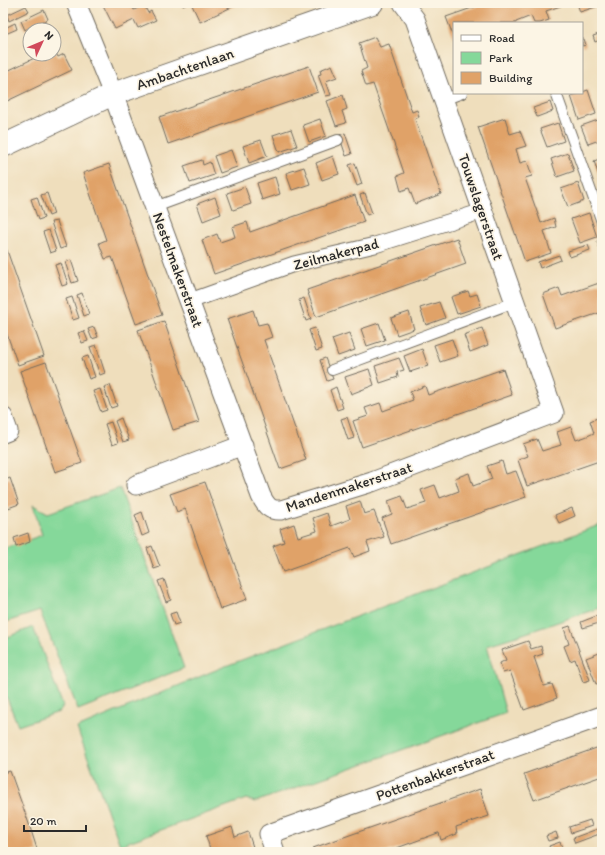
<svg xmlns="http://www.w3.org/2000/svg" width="605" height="855" viewBox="0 0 605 855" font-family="Itim,sans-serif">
<rect width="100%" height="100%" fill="#fcf5e5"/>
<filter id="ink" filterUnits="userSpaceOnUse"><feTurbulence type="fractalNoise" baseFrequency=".025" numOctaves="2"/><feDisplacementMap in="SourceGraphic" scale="8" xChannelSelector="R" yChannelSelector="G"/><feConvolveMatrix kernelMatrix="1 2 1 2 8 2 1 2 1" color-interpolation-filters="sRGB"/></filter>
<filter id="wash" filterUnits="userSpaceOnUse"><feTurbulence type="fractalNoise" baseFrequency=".012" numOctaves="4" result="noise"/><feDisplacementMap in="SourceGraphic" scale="16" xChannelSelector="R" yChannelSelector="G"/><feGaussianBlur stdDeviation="0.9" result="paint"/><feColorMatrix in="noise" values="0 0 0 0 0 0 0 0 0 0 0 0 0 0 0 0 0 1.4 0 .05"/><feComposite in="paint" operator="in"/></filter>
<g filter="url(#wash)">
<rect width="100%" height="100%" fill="#efdebc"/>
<!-- green -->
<path fill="#85d89a" stroke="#588262" d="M120,488L184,668L78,710L40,611L3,623V549L42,535L33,505L48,513Z
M602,524V607L520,635L487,645L506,713L255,802L246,799L120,845L77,728L223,667Z
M33,627L63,706L59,712L18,726L3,688V639Z"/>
<g id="blocks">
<!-- building -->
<path fill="#e0a268" d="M102,3H131L134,10L144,5L148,13L151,11L156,20L138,28L134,20L115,29Z
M181,3H190L183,6Z
M191,3H235L236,5L200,22Z
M486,3H569L546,11L549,20L540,23H534L531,16L516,22V23H454V38L446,17Z
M577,3H602V5L580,12Z
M26,6L29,11L9,21L7,15Z
M44,10L48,19L25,30L21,21Z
M15,23L17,29L3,35V29Z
M602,33V39L595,42L593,36Z
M375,37L380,47L389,44L412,112L417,110L419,117L415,119L441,194L415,204L409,188L401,191L397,176L404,173L399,158L373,84L366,86L361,71L367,68L359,43Z
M582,39H584L586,45L582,46Z
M54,49L58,57L64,54L72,70L3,103V73L43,54H54Z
M332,65L337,77L326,81L331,95L326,96L318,75L321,74L320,70Z
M309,66L318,92L168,144L159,117Z
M588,90L596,114L579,120L571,96Z
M343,95L347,109L342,111L346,123L336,126L327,101Z
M550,102L553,111L537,117L533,108Z
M505,118L510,134L520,131L526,146L516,149L520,163L527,161L532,176L525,178L541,223L554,218L556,227L544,231L551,253L525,262L478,127Z
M320,119L326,136L309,142L303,125Z
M598,120L602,131V139L588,144L581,126Z
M558,123L564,141L547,147L540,129Z
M291,129L297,146L279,152L273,135Z
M345,133L352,154L346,156L339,135Z
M261,140L267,156L249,163L243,146Z
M231,150L237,167L220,173L214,156Z
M568,153L574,171L557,177L551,159Z
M333,156L339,174L322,180L316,163Z
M602,158V178L600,179L594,161Z
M202,160L203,165L210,162L214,175L190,183L184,166Z
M355,163L362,184L357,186L349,165Z
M109,164L162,315L136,324L112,257L105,259L99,243L106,240L83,173Z
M304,167L310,184L292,190L286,173Z
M275,177L280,194L262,200L257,183Z
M578,183L584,201L568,207L561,189Z
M245,187L251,204L233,210L227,193Z
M47,193L54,214L49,216L41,195Z
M365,193L372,213L367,215L360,195Z
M355,195L364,222L214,274L202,240L217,234L220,242L235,237L232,227L247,222L250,232Z
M37,197L44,218L38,220L31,199Z
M215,197L221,214L203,221L197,204Z
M589,213L597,237L580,243L571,219Z
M57,221L66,247L60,249L51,222Z
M49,230L56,251L50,253L43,232Z
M457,238L466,264L316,317L307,290Z
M3,239L44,356L18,365L3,323Z
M602,240V246L599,247L597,241Z
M588,245L590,250L570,257L568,251Z
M559,255L561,260L540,268L538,262Z
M71,260L78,281L72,283L65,262Z
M61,263L68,284L62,286L55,265Z
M602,282V312L555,328L543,294L559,288L562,296Z
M468,291L470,296L477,294L481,306L457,314L451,297Z
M82,293L89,314L84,316L77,295Z
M72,297L79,318L73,320L66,299Z
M304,298L311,319L306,321L299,300Z
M439,302L445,318L426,325L420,308Z
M253,310L258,325L267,323L272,337L264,340L306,460L280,469L227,319Z
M409,312L414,329L397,335L391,318Z
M164,321L199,422L173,430L138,330Z
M379,323L385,340L367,346L361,329Z
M94,327L98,337L92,339L88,329Z
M315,328L322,349L316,351L309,330Z
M482,328L488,345L470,352L464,335Z
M84,331L88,341L82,343L78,333Z
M349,333L355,350L338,356L332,339Z
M452,339L458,356L440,362L434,345Z
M96,345L105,373L100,375L90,347Z
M422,349L428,366L410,372L404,356Z
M88,356L95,377L89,379L82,358Z
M325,358L333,379L327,381L320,360Z
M399,358L404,370L397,372L398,377L380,383L375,366Z
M46,362L82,463L55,472L20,371Z
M369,369L374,385L351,394L345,377Z
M503,369L512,395L362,447L353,421L368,416L365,408L380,403L383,411L413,400L410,392L425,386L428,395Z
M110,385L117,406L111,408L104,387Z
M336,387L343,408L337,410L330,390Z
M100,389L107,410L101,412L93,391Z
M602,416V460L527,486L518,460L528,456L523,444L537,439L542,451L561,445L557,432L571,427L576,440L585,437L594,433L590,421Z
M347,417L354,438L348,440L341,419Z
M121,418L129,440L123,442L115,421Z
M111,422L118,443L112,445L105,424Z
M502,461L506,474L516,471L526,497L391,544L382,518L392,514L388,501L402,496L407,509L426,503L421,490L435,485L440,498L459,491L455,478L469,473L473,486L492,479L487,466Z
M10,478L19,504L3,510V481Z
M205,482L247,599L220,609L185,508L177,512L170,494Z
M360,501L364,514L374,511L384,537L367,542L370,551L354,557L350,548L283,572L273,546L284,542L280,529L294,524L298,537L317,531L313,518L327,513L331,526L350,519L346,506Z
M572,508L575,516L559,523L555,515Z
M142,512L149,533L142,536L135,515Z
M28,533L30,542L16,547L14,538Z
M152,546L160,567L154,569L147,548Z
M164,579L171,600L166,602L158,581Z
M176,612L180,623L174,625L170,614Z
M599,615L602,622L583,628L581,622Z
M570,626L590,680L583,682L575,659L570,661L564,646L569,644L564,628Z
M528,641L531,649L541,646L543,654L534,657L544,686L552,684L557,698L524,710L510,671L503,673L500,663L506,660L502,650Z
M602,652V682L596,684L586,658Z
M602,746V776L534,800L524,774Z
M10,771L28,821L38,852H9L3,838V773Z
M480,789L489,816L456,827L457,834L441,840L439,833H438L386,852H314L313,848Z
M590,820L592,826L571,833L569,827Z
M232,827L235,837L248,832L253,847L241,852H211L206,836Z
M600,828L602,833L575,843L573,838Z
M556,832L558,838L548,841L546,836Z
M560,842L562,848L551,851L549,846Z"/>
</g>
</g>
<g filter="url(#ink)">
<use href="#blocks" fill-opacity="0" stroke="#706a5e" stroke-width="1"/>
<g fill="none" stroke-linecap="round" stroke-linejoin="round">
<defs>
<path id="service" d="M556,93L602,222
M443,100L462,93
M155,207L338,140
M332,370L515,302"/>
<path id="pedestrian" d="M190,301L294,264L375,245L483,211"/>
<path id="minor" d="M76,3L113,94L261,496C266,506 270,511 281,510L372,482L554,413L415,19L403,3
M3,417L8,431L3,433
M136,485L243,445
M275,852L269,834L602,716"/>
<path id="tertiary" d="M3,146L113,94L372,3"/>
</defs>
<!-- service casing -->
<use href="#service" stroke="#706a5e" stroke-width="12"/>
<!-- pedestrian casing -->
<use href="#pedestrian" stroke="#706a5e" stroke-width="17"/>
<!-- minor casing -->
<use href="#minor" stroke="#706a5e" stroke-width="21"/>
<!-- tertiary casing -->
<use href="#tertiary" stroke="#706a5e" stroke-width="24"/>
<!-- service -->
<use href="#service" stroke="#fff" stroke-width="10"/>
<!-- pedestrian -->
<use href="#pedestrian" stroke="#fff" stroke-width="15"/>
<!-- minor -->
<use href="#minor" stroke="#fff" stroke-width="19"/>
<!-- tertiary -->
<use href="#tertiary" stroke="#fff" stroke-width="22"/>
</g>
</g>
<g text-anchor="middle" stroke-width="3.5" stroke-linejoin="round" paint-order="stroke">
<!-- street labels -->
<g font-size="15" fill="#2b2b2b" stroke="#fcf5e5">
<text transform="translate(185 69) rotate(-19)" y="5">Ambachtenlaan</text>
<text transform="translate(481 207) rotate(71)" y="5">Touwslagerstraat</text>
<text transform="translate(336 254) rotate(-15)" y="5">Zeilmakerpad</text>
<text transform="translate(178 270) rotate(70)" y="5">Nestelmakerstraat</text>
<text transform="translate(349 487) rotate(-18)" y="5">Mandenmakerstraat</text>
<text transform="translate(435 775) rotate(-20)" y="5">Pottenbakkerstraat</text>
</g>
</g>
<!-- margin -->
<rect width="605" height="855" fill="none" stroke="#fcf5e5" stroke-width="16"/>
<!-- legend -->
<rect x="453" y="22" width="130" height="72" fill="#fcf5e5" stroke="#a8a49b"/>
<rect x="461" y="35" width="20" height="6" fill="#ffffff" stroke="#a8a49b"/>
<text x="489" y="42" font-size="12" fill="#2b2b2b">Road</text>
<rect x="461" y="52" width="20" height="12" fill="#85d89a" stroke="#a8a49b"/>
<text x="489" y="62" font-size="12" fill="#2b2b2b">Park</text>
<rect x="461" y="72" width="20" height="12" fill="#e0a268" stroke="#a8a49b"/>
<text x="489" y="82" font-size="12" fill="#2b2b2b">Building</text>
<!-- north arrow -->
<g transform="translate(42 42) rotate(46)"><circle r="19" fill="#fcf5e5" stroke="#a8a49b"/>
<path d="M0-3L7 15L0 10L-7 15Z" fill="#d1495b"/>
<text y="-6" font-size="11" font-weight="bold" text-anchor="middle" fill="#2b2b2b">N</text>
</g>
<!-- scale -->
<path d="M24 825v6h62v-6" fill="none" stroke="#2b2b2b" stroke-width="2"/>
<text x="30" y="825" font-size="12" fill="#2b2b2b" stroke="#fcf5e5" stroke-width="3" paint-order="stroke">20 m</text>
</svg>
